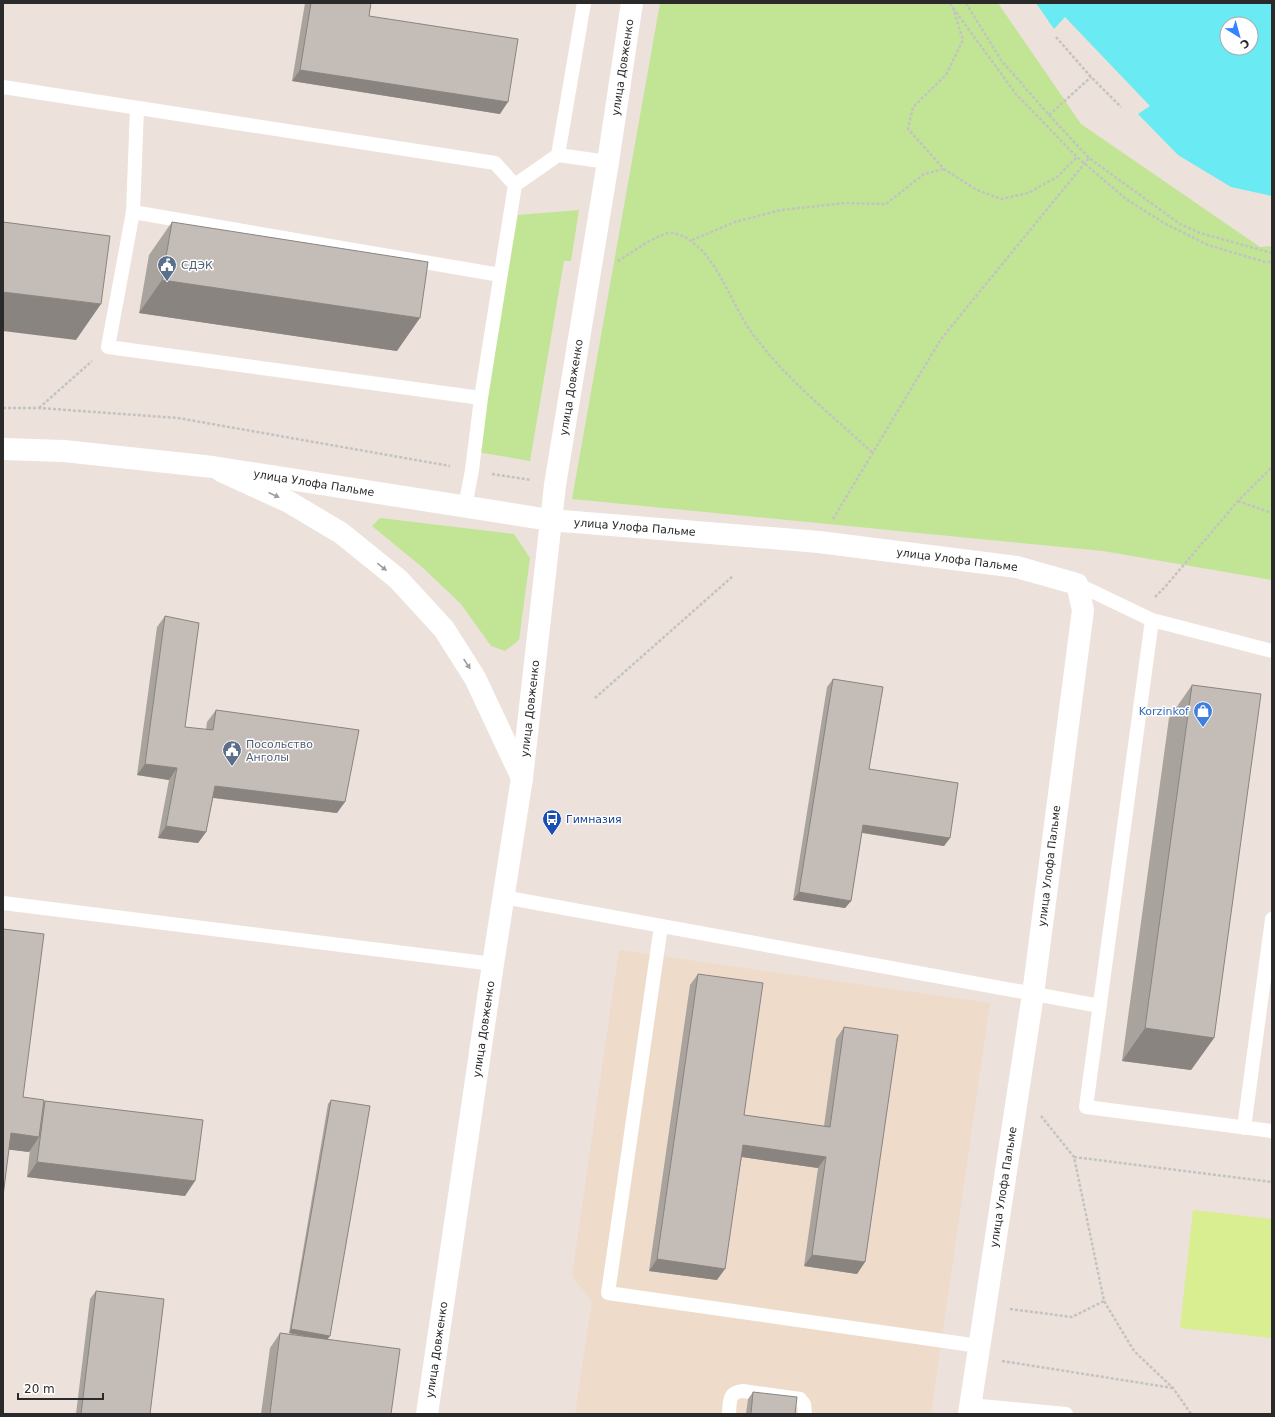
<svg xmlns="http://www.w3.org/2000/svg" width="1275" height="1417" viewBox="0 0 1275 1417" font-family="'DejaVu Sans',sans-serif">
<rect width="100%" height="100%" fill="#ece1db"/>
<!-- education -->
<path fill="#efdbca" d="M619,950L990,1003L931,1414H575L592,1301L572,1276Z"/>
<!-- green -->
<path fill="#c1e595" d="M660,3H998L1081,124L1260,247L1272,246V580L1103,551L572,499Z
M579,210L571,261H564L530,461L477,452L518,215Z
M380,518L514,534L530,558L519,640L505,651L491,646L461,604L422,567L372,526Z"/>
<!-- pitch -->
<path fill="#d9ed91" d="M1193,1210L1272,1219V1338L1180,1328Z"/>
<!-- water -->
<path fill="#6aeaf2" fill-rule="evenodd" d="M1036,3H1272V196L1231,187L1178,155L1138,114L1150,106L1065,17L1054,29ZM1227,24H1251V48H1227Z"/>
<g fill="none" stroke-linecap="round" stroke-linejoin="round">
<!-- path -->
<path stroke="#c3c3c3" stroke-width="2.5" stroke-dasharray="3 2" stroke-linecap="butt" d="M950,3L953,8L963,40L946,75L913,107L908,129L944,169L977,190L1001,199L1028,193L1057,177L1077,157
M966,3L1001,60L1049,115L1089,158L1180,224L1200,233L1272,253
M953,8L1016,94L1077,157L1126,199L1164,223L1208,245L1265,262H1272
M1056,37L1091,77L1121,107
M1049,115L1091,77
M692,240L735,222L781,210L846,203L886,204L924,174L944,169
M618,261C628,255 662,230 674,233C715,244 729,302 752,333C786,379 831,415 873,453
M3,408H39L178,418L450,466
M39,408L92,361
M492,474L531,480
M1238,501L1272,513
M833,519L941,339L1089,158
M1155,597L1165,587L1238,501L1272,467
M595,698L733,576
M1041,1116L1074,1157L1104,1301L1134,1351L1173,1388L1191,1414
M1074,1157L1272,1182
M1010,1309L1072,1317L1104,1301
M1002,1361L1173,1388"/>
<!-- service -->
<path stroke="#fff" stroke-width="14" d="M3,87L495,163L515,185
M558,155L608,162
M133,212L137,108
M481,398L108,347L133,212L500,275
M465,507L472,470L481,398L515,185L558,155L584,3
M1077,584L1152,620L1272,651
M1152,620L1086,1107L1272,1131
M503,897L1100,1006
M3,903L493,964
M661,926L608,1293L979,1346
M1244,1128L1272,919
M970,1405L1066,1414
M729,1414C730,1402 728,1392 743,1391L800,1399L804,1404L805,1414"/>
<!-- minor -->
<g stroke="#fff" stroke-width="22">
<path d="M221,471L289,502L341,533L398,579L444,629L475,678L522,778"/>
<path id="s1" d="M550,520L819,542L1017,567L1077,584L1083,610L1033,994L969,1414"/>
<path id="s2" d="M427,1414L493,964L522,778L555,485L608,162L632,3"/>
</g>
<!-- tertiary -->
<path stroke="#fff" stroke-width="22" id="s3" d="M3,449L64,451L213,467L550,520"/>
</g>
<!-- wall -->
<path fill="#a9a39d" d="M305,3H371L369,16L500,114L292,81Z
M172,222L397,351L139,313L149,255Z
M165,616L185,727L206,730L207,722L216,710L337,813L213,798L206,832L198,843L158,838L169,780L137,775L157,627Z
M833,679L869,769L950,838L944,846L862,833L851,901L845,908L793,900L827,687Z
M1192,685L1214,1038L1191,1070L1122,1061L1169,718Z
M3,929L23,1097L43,1103L45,1101L185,1196L27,1177L30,1149L29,1152L9,1149Z
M698,974L744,1115L824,1126L836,1039L844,1027L865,1262L857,1274L804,1266L818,1168L742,1157L717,1280L649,1271L690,985Z
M331,1100L328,1339L391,1414H261L270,1348L280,1333L302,1336L289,1333L328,1104Z
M96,1291L150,1414H76L90,1299Z
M753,1392L795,1414H746L748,1399Z"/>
<!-- shaded-wall -->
<path fill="#898480" d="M300,70L508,102L500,114L292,81Z
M162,280L420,318L397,351L139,313Z
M3,292L101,304L76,340L3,331Z
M145,764L177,768L169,780L137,775Z
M215,786L345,802L337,813L207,797Z
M863,825L950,838L944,846L858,832Z
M166,826L206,832L198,843L158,838Z
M799,892L851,901L845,908L793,900Z
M1145,1028L1214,1038L1191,1070L1122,1061Z
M11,1133L39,1137L29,1152L3,1149Z
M743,1145L826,1157L818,1168L735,1156Z
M37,1162L195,1181L185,1196L27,1177Z
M812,1255L865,1262L857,1274L804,1266Z
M657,1259L725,1269L717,1280L649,1271Z
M291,1329L330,1336L327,1340L289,1333Z"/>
<!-- building -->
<path fill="#c4bdb7" stroke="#898480" d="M311,3H371L369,16L518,39L508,102L300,70Z
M3,222L110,236L101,304L3,292Z
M172,222L428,262L420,318L162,280Z
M165,616L199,623L185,727L213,730L216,710L359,730L345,802L215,786L206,832L166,826L177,768L145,764Z
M833,679L883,687L869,769L958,783L950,838L863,825L851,901L799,892Z
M1192,685L1261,694L1214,1038L1145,1028Z
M3,929L44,934L23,1097L44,1100L39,1137L11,1133L3,1196Z
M698,974L763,983L744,1115L830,1127L844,1027L898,1035L865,1262L812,1255L826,1157L743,1145L725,1269L657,1259Z
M331,1100L370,1106L330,1336L291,1329Z
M45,1101L203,1120L195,1181L37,1162Z
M96,1291L164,1299L150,1414H81Z
M280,1333L400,1349L391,1414H270Z
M753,1392L797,1397L795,1414H751Z"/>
<!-- one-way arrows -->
<defs><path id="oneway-solid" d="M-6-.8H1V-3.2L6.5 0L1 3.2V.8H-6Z"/></defs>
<g fill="#9f9f9f">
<use href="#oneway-solid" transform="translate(274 495) rotate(25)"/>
<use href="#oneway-solid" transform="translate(382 567) rotate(39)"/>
<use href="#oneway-solid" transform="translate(467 664) rotate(57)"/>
</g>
<!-- icons -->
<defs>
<symbol id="civic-pin" viewBox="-11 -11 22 30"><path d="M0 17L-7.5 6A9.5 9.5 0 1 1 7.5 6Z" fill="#5c6f8a" stroke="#fff"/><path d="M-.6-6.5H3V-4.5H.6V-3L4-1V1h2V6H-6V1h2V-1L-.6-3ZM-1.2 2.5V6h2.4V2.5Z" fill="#fff"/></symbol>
<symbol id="shop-pin" viewBox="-11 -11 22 30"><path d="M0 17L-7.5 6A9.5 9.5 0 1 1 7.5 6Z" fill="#3f7fe0" stroke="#fff"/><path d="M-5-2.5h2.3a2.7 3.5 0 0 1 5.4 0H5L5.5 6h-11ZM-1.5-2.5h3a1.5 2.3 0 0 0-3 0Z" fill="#fff"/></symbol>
<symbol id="bus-pin" viewBox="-11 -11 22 30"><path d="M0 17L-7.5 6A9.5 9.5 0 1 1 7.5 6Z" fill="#1a4fb4" stroke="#fff"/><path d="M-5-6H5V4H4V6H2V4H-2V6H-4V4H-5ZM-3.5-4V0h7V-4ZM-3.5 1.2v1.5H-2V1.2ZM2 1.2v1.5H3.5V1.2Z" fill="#fff"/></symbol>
</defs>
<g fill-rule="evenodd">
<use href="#civic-pin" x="156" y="254" width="22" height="30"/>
<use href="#shop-pin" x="1192" y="700" width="22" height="30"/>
<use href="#civic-pin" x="221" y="739" width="22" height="30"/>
<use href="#bus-pin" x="541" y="808" width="22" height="30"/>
</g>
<g text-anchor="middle" stroke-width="3" stroke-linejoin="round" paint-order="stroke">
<!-- street labels -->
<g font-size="11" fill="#2a2a2a" stroke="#fff">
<text dy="4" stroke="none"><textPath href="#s2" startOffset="1361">улица Довженко</textPath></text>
<text dy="4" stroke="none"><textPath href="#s2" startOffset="1037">улица Довженко</textPath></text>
<text dy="4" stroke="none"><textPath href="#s3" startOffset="313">улица Улофа Пальме</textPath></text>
<text dy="4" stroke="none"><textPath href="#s1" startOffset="85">улица Улофа Пальме</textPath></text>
<text dy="4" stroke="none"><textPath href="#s1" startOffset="409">улица Улофа Пальме</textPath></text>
<text dy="4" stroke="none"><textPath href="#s2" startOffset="713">улица Довженко</textPath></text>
<text transform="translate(1049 866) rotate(-83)" y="4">улица Улофа Пальме</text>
<text dy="4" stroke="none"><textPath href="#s2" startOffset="389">улица Довженко</textPath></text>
<text transform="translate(1003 1187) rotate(-81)" y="4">улица Улофа Пальме</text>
<text dy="4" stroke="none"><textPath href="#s2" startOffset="65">улица Довженко</textPath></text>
</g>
<!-- service labels -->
<g font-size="11" fill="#4e5e75" stroke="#fff" text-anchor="start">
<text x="181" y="269">СДЭК</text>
<text x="246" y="748">Посольство<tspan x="246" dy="13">Анголы</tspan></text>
</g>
<!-- shop labels -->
<g font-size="11" fill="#366cbe" stroke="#fff" text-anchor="end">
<text x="1189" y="715">Korzinkof</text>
</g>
<!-- transit labels -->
<g font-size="11" fill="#164399" stroke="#fff" text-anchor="start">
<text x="566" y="823">Гимназия</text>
</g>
</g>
<!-- border -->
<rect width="1275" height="1417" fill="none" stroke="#2a2a2a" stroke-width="8"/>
<!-- north arrow -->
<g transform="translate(1239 36) rotate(143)"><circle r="19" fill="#ffffff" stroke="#aaaaaa"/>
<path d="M0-3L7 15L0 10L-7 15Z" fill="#3584ff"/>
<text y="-6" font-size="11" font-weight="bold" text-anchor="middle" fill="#2a2a2a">С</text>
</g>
<!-- scale -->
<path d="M18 1393v6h85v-6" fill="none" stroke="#2a2a2a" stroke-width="2"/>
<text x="24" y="1393" font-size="12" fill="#2a2a2a" stroke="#ffffff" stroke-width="3" paint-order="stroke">20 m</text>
</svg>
